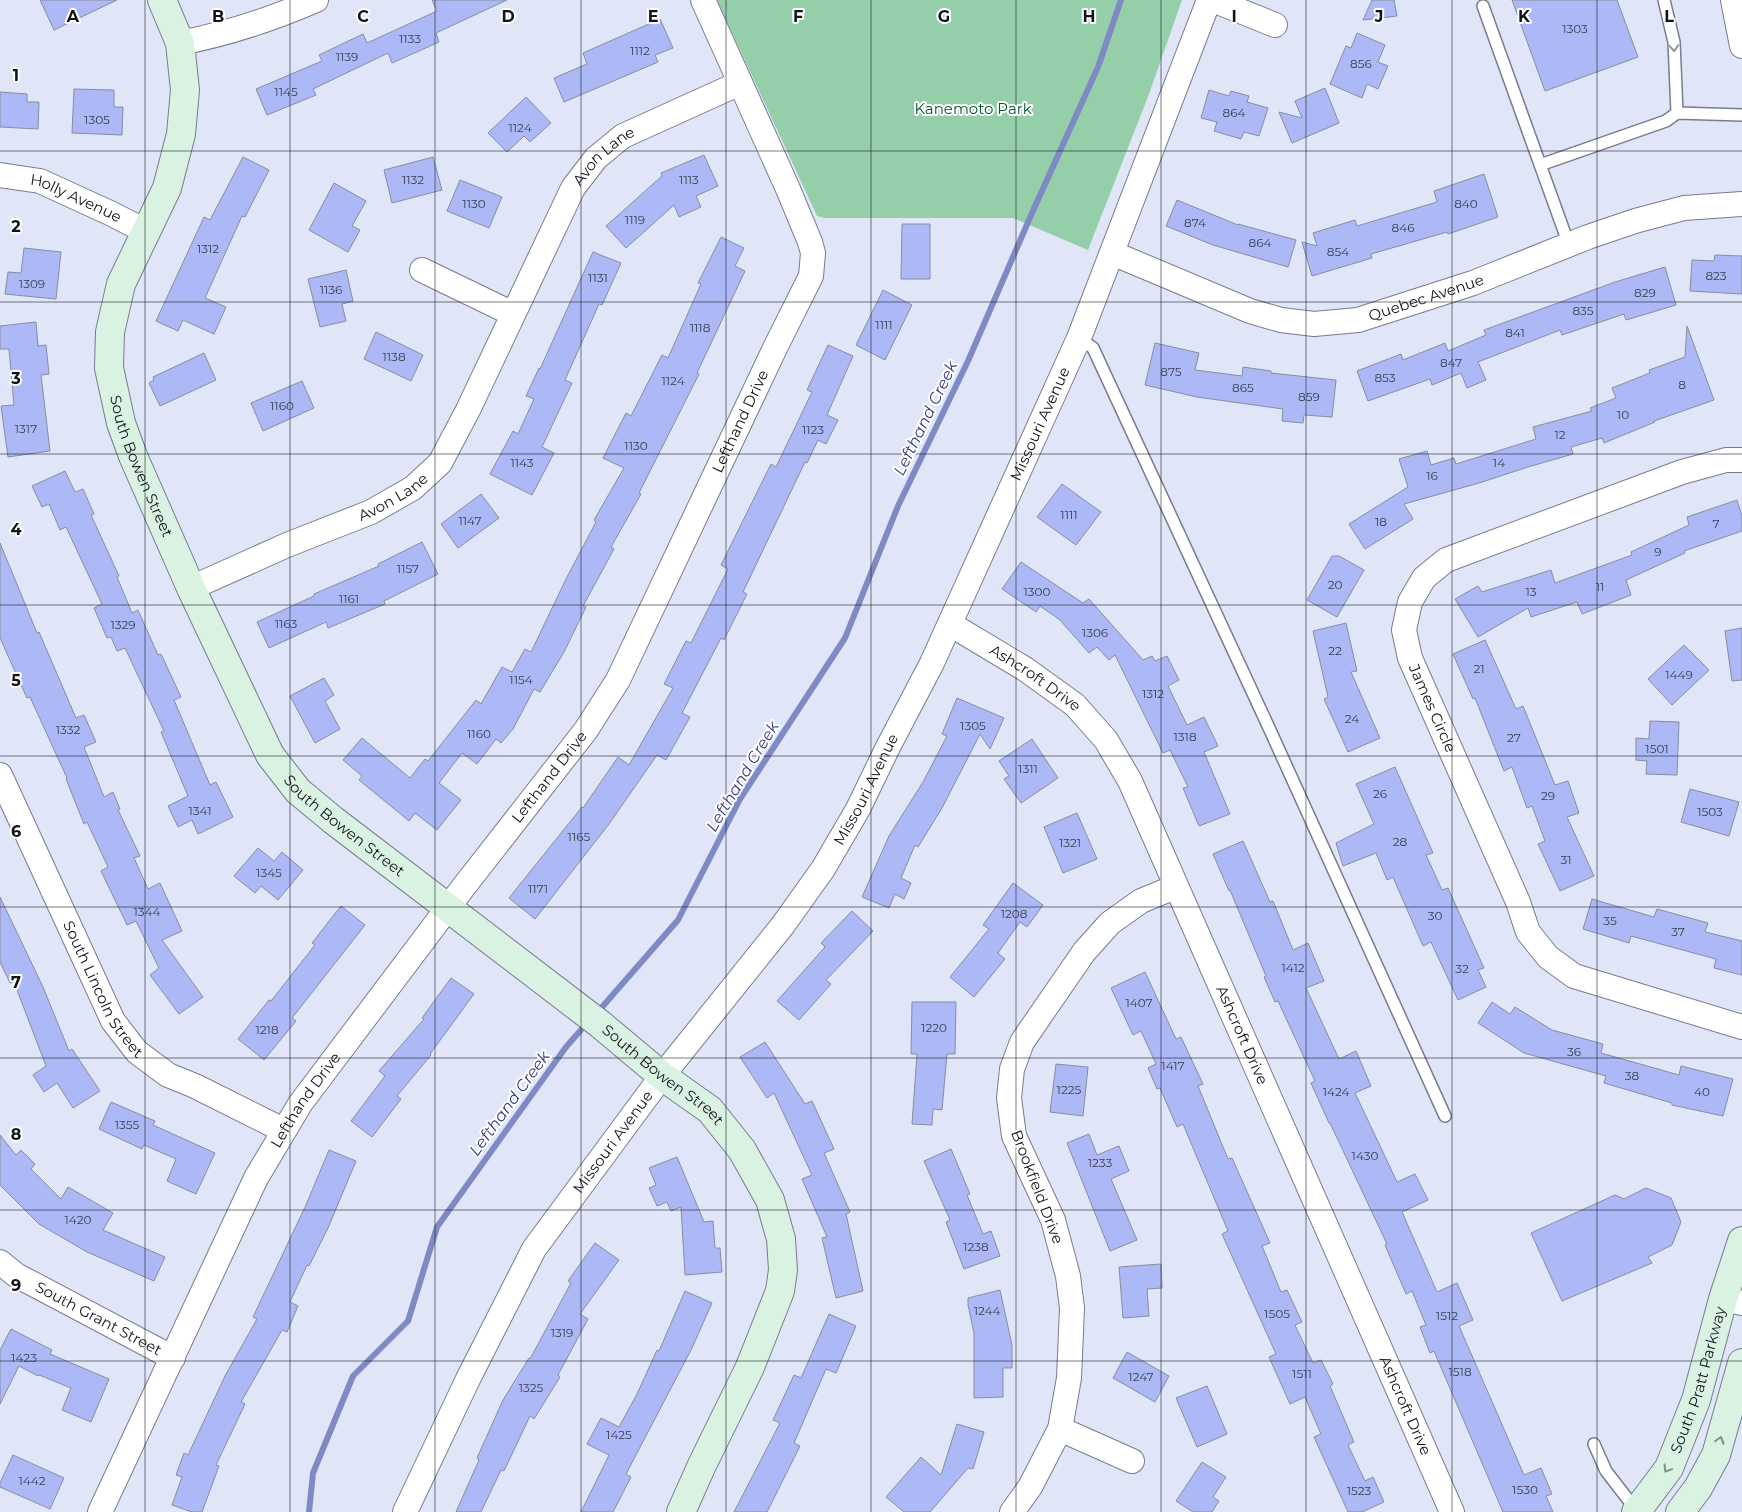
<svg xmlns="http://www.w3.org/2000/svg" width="1742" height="1512" viewBox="0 0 1742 1512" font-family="Montserrat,sans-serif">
<rect width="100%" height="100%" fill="#e0e5f8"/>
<!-- green -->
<path fill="#95cfaa" d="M717,0H1182L1149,94L1088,250L1013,218H825L817,216Z"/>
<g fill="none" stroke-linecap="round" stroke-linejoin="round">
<!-- stream -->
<path stroke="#7f8ac4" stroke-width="6" d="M596,1014L678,920L740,799L845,638L898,506L968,361L1032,213L1098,67L1121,0
M309,1512L313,1473L353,1376L408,1321L437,1227L566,1047L587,1023"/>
</g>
<!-- building -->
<path fill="#adb9f6" stroke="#888c9e" d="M40,0H117L54,30Z
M432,0H507L436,33L439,42L392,63L388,53L313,89L316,95L267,115L256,89L322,61L319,55L363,34L367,43L437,11Z
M1372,0H1394L1397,16L1363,20Z
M1512,0H1617L1638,57L1545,91Z
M660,19L673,48L655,55L658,62L564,102L554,78L587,64L583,53Z
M1357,33L1385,45L1378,62L1388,66L1378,89L1367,84L1362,98L1330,84L1346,46L1351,48Z
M1325,88L1339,123L1292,143L1279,112L1302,118L1295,101Z
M74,89L114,90V107H123L122,135L72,133Z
M1209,90L1229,96L1231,91L1249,96L1247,102L1268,108L1259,136L1244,132L1241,139L1214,131L1217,122L1201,118Z
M0,92L27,94V102H39L38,129L0,127Z
M526,97L551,123L530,142L524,136L507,152L488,133Z
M704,155L718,186L696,196L701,207L679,217L674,205L626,248L606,226L662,176L661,173Z
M243,157L269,170L245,217L242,216L205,298L226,307L214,334L183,320L178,331L156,321L204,217L210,220Z
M433,157L442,190L392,203L384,170Z
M1484,174L1498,217L1448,234L1447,232L1371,254L1372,258L1312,276L1302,242L1317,246L1313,233L1355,220L1357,226L1437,202L1434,191Z
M460,180L502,197L489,228L447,211Z
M334,183L366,201L352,226L360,230L348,252L309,230Z
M1177,200L1238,225V224L1296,240L1288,267L1213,245L1166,226Z
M902,224H930V279H901Z
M721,237L744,248L735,266L745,271L697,373L699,374L639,493L641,494L611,547L614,549L583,606L586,607L564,652L540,692L534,689L513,729L501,743L496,739L477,764L462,753L439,783L461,800L437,830L415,813L409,821L359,780L362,776L343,760L362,738L410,778L425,759L428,761L476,700L481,704L502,667L512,672L525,649L531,652L567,577L596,522L594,520L624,468L603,458L626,413L631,416L662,355L668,358L701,284L698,283Z
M24,248L61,252L56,299L5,294L8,272L21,273Z
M593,252L621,263L602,305L599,304L565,380L572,383L542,447L554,453L532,495L490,474L513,431L518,434L534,399L526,396L539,368L540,369Z
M1715,255L1742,256V294L1690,291L1692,260L1714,261Z
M1665,267L1676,305L1626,320L1624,314L1562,335L1560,330L1478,362L1486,380L1467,388L1461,373L1432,385L1430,379L1368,401L1357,371L1401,354L1403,360L1445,343L1448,351L1486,335L1484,330L1615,282Z
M346,270L353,301L342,304L346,321L320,327L308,279Z
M883,290L912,305L885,360L856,345Z
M36,322L38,346L46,345L49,374L41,375L50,451L8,457L1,406L14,405L9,349H0V326Z
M1687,326L1714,400L1654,421L1655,422L1604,443L1602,438L1571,447L1573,454L1528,467L1479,483L1404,504L1413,519L1365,549L1349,524L1408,487L1399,459L1427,451L1431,465L1454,458L1456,464L1536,439L1533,427L1592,411L1590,408L1616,398L1612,388L1650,373L1649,370L1685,357Z
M376,332L423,355L411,381L364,359Z
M1155,343L1199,353L1195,370L1242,376L1243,367L1271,371V373L1336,380L1332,417L1304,415L1303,423L1282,421L1283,409L1197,397L1145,385Z
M828,345L853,356L827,415L838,420L826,444L818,440L807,463L805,462L743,592L747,594L724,640L721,638L682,713L690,717L666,760L657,755L609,824L535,919L509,898L582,807L583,808L618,757L629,765L673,688L664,684L686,641L691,643L728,569L721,565L771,464L776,467L812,392L807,390Z
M204,353L216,380L160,406L149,383L154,380L153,377Z
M302,381L314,408L263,431L251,403Z
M65,471L75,492L83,489L94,514L91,515L119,576L117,577L132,613L138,610L158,655L161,654L181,697L174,700L210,785L216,782L233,817L198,834L192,820L178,827L168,806L188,796L161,732L164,731L125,648L117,651L111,637L107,638L94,608L102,604L66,527L60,530L49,504L42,507L32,486Z
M1062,484L1101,512L1076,545L1037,517Z
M481,494L499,518L458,548L441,524Z
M1737,500L1742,516V531L1684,551L1685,553L1626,580L1631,595L1582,614L1577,602L1531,617L1528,608L1478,637L1455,599L1478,586L1482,592L1551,570L1555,583L1632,555L1631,552L1689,525L1687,517Z
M422,542L438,574L384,601L385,604L328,628L326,622L269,648L257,622L314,596V594L379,566L378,564Z
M0,543L37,633L39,632L76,718L84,715L96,742L84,747L104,797L113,792L120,809L118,810L140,856L134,858L148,889L160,883L182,931L162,940L203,997L179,1014L150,975L159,968L136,921L127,925L101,871L108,867L87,822L84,824L66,779L67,778L30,697L27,698L0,638Z
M1332,556H1339L1364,570L1337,617L1307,600Z
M1021,562L1083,603L1089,599L1143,660L1152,656L1155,661L1167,656L1179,680L1168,686L1187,725L1204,717L1218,746L1204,752L1230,814L1199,826L1183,788L1188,787L1170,750L1163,753L1115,655L1109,660L1097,647L1089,653L1060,620L1040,606L1036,612L1002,589Z
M1346,623L1357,671L1351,672L1380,738L1348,752L1324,699L1328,697L1313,631Z
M1742,628V680L1732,681L1725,631Z
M1485,640L1516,709L1523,706L1555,785L1568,781L1579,813L1567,817L1594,876L1560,891L1538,844L1545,841L1532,806L1527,808L1512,767L1504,771L1475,698L1473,699L1453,654Z
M1684,645L1709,670L1672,705L1648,679Z
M324,678L334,695L325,701L340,729L315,743L290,696Z
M957,698L1004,718L990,749L980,734L942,808L918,847L915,845L901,878L911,883L904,899L895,894L889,908L862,897L889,836L923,782L947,736L942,734Z
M1650,721L1679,722L1677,775L1646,774L1647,761L1636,760V738L1649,739Z
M1032,739L1058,778L1021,803L1004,779L1009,776L999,761Z
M1395,767L1433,853L1426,855L1442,890L1448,888L1484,968L1478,970L1486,987L1458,1000L1431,942L1423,946L1393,877L1387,880L1376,853L1343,866L1336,843L1374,824L1356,784Z
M1690,789L1739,802L1729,836L1681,822Z
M1077,813L1097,859L1063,873L1044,827Z
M1243,841L1270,902L1273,901L1293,950L1308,943L1324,981L1306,988L1339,1059L1356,1051L1371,1086L1355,1093L1397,1182L1415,1174L1428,1200L1402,1212L1437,1292L1457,1283L1473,1320L1459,1326L1524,1475L1541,1468L1552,1494L1546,1496L1553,1512H1503L1434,1351L1430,1353L1420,1327L1426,1325L1412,1291L1406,1294L1385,1245L1387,1244L1330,1123H1329L1311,1083L1315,1081L1278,1001L1275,1002L1264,977L1266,976L1230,890L1229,891L1213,854Z
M258,848L274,861L282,852L303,870L278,900L261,886L255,893L234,876Z
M1013,883L1043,905L1027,927L1020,922L998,953L1005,959L974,997L950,977L989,929L983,925Z
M0,897L43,987L69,1051L72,1049L100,1091L73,1108L57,1083L44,1092L33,1075L46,1066L14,982L10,983L0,962Z
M1592,899L1654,917L1657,909L1708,923L1705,932L1742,941V975L1714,968L1716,959L1631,936L1629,943L1583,929Z
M341,906L365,925L292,1018L296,1021L264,1060L238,1039L269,1000L271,1001L315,945L312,943Z
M852,911L873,931L826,980L831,984L799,1020L777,1001L825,947L821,943Z
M1145,972L1176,1039L1181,1037L1203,1084L1198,1086L1228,1159L1232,1158L1270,1243L1262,1246L1281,1292L1287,1290L1302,1322L1295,1325L1313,1363L1321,1360L1333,1384L1330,1386L1354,1442L1348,1445L1365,1481L1373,1477L1384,1502L1362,1512H1348L1314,1437L1321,1434L1305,1397L1290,1404L1269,1357L1276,1354L1222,1234L1228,1231L1183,1124L1177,1127L1160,1088L1157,1089L1148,1068L1156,1064L1141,1031L1133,1035L1111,988Z
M451,978L474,994L430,1054L431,1055L397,1096L401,1099L372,1137L351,1121L385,1076L379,1071L424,1019L422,1018Z
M912,1002H956L955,1054H947L942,1110L933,1109L932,1125L912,1124L917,1054H911Z
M1492,1002L1510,1014L1515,1007L1552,1030L1603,1044L1601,1053L1679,1075L1681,1066L1733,1079L1723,1116L1672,1105V1103L1604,1083L1606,1076L1524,1053L1478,1023Z
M765,1042L805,1104L812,1101L834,1149L824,1153L850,1212L846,1214L863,1291L836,1298L822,1238L827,1237L802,1179L812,1175L774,1093L767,1098L740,1057Z
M1056,1064L1088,1067L1083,1116L1050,1112Z
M111,1102L155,1121L153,1125L215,1153L196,1194L167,1181L176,1159L144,1145L142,1149L99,1129Z
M1089,1134L1097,1155L1119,1146L1129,1171L1111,1179L1137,1240L1110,1251L1067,1143Z
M0,1135L16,1155L21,1150L35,1164L31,1169L61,1199L68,1187L113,1213L103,1230L165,1257L154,1281L87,1252L39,1224L0,1185Z
M951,1149L970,1194L967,1195L983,1234L991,1231L1000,1256L964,1269L946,1222L950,1220L924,1161Z
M329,1150L356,1161L328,1228L309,1266L307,1265L290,1302L298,1306L287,1332L282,1330L241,1402L245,1404L216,1465L219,1466L202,1512H192L172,1505L182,1477L176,1475L184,1453L188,1455L225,1376L257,1319L253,1317L306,1205Z
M677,1157L704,1222L713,1221L715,1248H720L722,1272L685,1275L681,1207L671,1211L667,1202L657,1206L649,1188L656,1185L649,1168Z
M1646,1188L1671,1198L1681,1222L1672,1245L1648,1257L1652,1263L1562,1301L1531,1233L1615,1195L1624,1199Z
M595,1243L619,1260L580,1314L588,1319L558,1375L560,1377L534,1419L530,1416L504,1471L501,1470L481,1512H456L479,1460L477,1458L503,1400L529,1358L530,1359L571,1283L568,1281Z
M1161,1264L1162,1288L1147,1289L1149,1316L1123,1318L1119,1267Z
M1000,1290L1012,1345V1368H1003V1397L974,1398V1333L968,1305V1298Z
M685,1291L712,1303L692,1348L626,1474L631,1477L613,1512H581L609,1455L587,1444L601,1418L619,1427L637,1394L657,1350L659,1351Z
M829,1314L856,1326L836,1373L826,1369L794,1443L800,1446L767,1512H734L780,1423L773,1420L794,1375L801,1378Z
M11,1329L52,1350L50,1354L109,1379L91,1422L62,1410L71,1388L39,1375L38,1376L19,1366L0,1404V1350Z
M1127,1352L1169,1376L1155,1402L1113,1378Z
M1207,1386L1227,1434L1197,1447L1176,1398Z
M957,1424L984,1432L973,1469L968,1468L930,1512H904L886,1497L921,1457L941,1475Z
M13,1455L64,1478L50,1509L0,1487V1483Z
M1202,1462L1226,1477L1213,1497L1219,1501L1212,1512H1193L1176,1501Z"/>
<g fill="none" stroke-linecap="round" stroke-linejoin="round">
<defs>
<path id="lane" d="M1664,0L1674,42L1677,113
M1483,6L1569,245
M1540,165L1666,121L1677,113L1742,115
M1079,338L1093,348L1270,730L1445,1116
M1594,1444L1606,1471L1637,1511"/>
<g id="street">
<path d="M1213,0L1275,25"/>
<path d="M1733,0L1742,46"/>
<path d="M180,43C227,34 272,19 316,0"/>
<path id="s1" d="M0,175L40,181L112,214L147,232"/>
<path id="s2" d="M1112,253L1250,311L1281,320L1314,324L1358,320L1473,283L1588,237L1635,221L1684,208L1742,204"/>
<path d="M422,270L513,314"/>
<path id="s3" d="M1742,460H1726L1682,472L1446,560L1424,578L1410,602L1404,630L1410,658L1518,902L1528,932L1548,957L1574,976L1742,1027"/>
<path id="s4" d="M191,588L287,545L371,512L413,488L440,463L468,410L573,188L596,158L623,136L740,83"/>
<path id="s5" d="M950,624L1025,669L1075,705L1106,740L1130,781L1452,1512"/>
<path id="s6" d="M0,775L113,1021L137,1052L168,1075L195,1086L283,1130"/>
<path id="s7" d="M0,1262L16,1275L173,1358"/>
<path d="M1723,1299L1742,1303"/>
<path d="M1060,1429L1132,1461"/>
<path id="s8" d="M100,1512L256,1178L300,1104L462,889L586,730L618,680L775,348L811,276L813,253L810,242L788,189L703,0"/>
<path id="s9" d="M405,1512L468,1379L534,1249L662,1076L783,925L823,869L858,809L888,747L932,663L1079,338L1209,0"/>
<path d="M1012,1512L1030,1487L1060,1429L1069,1378L1072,1308L1068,1276L1053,1220L1014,1136L1009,1098L1012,1069L1022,1042L1084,952L1110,923L1141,901L1175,887"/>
</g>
<g id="secondary">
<path id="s10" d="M162,0L180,43L185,90L181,134L167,188L121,284L110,332L109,368L121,423L133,456L191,588L270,755L298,791L333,820L600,1024L662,1076L710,1110L742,1150L770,1200L781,1239L783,1270L780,1291L750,1367L702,1465L681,1512"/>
<path id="s11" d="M1636,1512L1669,1468L1696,1400L1723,1299L1742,1241"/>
<path d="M1680,1512L1698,1488L1716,1455L1742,1363"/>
</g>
</defs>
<!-- lane casing -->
<use href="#lane" stroke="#787c8d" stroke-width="14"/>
<!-- street casing -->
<use href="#street" stroke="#787c8d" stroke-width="26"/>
<!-- secondary casing -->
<use href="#secondary" stroke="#787c8d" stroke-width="30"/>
<!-- lane -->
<use href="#lane" stroke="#fff" stroke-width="11"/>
<!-- street -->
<use href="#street" stroke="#fff" stroke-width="24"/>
<!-- secondary -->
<use href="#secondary" stroke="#d9f2e2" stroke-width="28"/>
</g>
<!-- one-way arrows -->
<defs><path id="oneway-chevron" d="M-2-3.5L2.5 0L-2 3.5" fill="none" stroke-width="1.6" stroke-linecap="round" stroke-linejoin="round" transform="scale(1.25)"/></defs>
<use stroke="#949598" href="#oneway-chevron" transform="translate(1674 48) rotate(86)"/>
<g stroke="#7f8e88">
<use href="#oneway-chevron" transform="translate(1720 1440) rotate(-74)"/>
<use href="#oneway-chevron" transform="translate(1667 1469) rotate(121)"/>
</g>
<!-- grid -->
<path fill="none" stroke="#111319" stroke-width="1" stroke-opacity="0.55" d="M145,0V1512M290,0V1512M435,0V1512M581,0V1512M726,0V1512M871,0V1512M1016,0V1512M1161,0V1512M1306,0V1512M1452,0V1512M1597,0V1512M0,151H1742M0,302H1742M0,454H1742M0,605H1742M0,756H1742M0,907H1742M0,1058H1742M0,1210H1742M0,1361H1742"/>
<g text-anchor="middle" stroke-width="4" stroke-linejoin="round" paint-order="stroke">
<!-- number labels -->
<g font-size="12" fill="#383c50">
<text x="1575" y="33">1303</text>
<text x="410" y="43">1133</text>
<text x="640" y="55">1112</text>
<text x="347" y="61">1139</text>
<text x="1361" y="68">856</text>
<text x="286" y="96">1145</text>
<text x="1234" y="117">864</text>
<text x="97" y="124">1305</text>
<text x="520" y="132">1124</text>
<text x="413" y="184">1132</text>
<text x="689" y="184">1113</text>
<text x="474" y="208">1130</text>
<text x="1466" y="208">840</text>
<text x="635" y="224">1119</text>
<text x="1195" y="227">874</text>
<text x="1403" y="232">846</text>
<text x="1260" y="247">864</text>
<text x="208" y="253">1312</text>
<text x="1338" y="256">854</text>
<text x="1716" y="280">823</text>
<text x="598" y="282">1131</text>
<text x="32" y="288">1309</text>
<text x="331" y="294">1136</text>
<text x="1645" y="297">829</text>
<text x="1583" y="315">835</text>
<text x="884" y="329">1111</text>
<text x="700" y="332">1118</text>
<text x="1515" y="337">841</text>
<text x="394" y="361">1138</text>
<text x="1451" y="367">847</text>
<text x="1171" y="376">875</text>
<text x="1385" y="382">853</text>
<text x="673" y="385">1124</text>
<text x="1682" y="389">8</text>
<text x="1243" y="392">865</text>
<text x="1309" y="401">859</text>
<text x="282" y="410">1160</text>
<text x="1623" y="419">10</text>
<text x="26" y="433">1317</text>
<text x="813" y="434">1123</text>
<text x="1560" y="439">12</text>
<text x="636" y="450">1130</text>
<text x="522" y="467">1143</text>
<text x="1499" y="467">14</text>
<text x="1432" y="480">16</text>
<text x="1069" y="519">1111</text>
<text x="470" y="525">1147</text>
<text x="1381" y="526">18</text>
<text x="1716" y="528">7</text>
<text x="1658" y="556">9</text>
<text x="408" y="573">1157</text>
<text x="1335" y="589">20</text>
<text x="1600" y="591">11</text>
<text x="1037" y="596">1300</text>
<text x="1531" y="596">13</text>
<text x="349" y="603">1161</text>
<text x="286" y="628">1163</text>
<text x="123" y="629">1329</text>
<text x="1095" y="637">1306</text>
<text x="1335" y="655">22</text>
<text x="1479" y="673">21</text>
<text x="1679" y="679">1449</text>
<text x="521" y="684">1154</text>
<text x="1153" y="698">1312</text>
<text x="1352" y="723">24</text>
<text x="973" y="730">1305</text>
<text x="68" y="734">1332</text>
<text x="479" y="738">1160</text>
<text x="1185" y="741">1318</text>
<text x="1514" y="742">27</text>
<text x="1657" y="753">1501</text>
<text x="1028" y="773">1311</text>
<text x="1380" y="798">26</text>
<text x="1548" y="800">29</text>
<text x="200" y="815">1341</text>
<text x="1710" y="816">1503</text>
<text x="579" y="841">1165</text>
<text x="1400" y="846">28</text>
<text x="1070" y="847">1321</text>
<text x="1566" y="864">31</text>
<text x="269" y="877">1345</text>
<text x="538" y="893">1171</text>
<text x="147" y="916">1344</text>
<text x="1014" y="918">1208</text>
<text x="1435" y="920">30</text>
<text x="1610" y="925">35</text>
<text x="1678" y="936">37</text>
<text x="1293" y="972">1412</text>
<text x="1462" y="973">32</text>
<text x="1139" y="1007">1407</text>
<text x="934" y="1032">1220</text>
<text x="267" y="1034">1218</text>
<text x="1574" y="1056">36</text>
<text x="1173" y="1070">1417</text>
<text x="1632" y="1080">38</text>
<text x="1069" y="1094">1225</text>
<text x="1336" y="1096">1424</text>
<text x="1702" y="1096">40</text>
<text x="127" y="1129">1355</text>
<text x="1365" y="1160">1430</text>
<text x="1100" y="1167">1233</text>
<text x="78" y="1224">1420</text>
<text x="976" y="1251">1238</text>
<text x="987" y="1315">1244</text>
<text x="1277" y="1318">1505</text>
<text x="1447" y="1320">1512</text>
<text x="562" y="1337">1319</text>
<text x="24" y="1362">1423</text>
<text x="1460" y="1376">1518</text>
<text x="1302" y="1378">1511</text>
<text x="1141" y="1381">1247</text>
<text x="531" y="1392">1325</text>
<text x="619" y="1439">1425</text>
<text x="32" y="1485">1442</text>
<text x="1525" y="1494">1530</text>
<text x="1359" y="1495">1523</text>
</g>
<!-- park labels -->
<g font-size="15" fill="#045530" stroke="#fff">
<text x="973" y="114">Kanemoto Park</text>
</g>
<!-- street labels -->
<g font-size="15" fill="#111319" stroke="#fff">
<text dy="5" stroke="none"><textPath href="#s4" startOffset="631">Avon Lane</textPath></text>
<text dy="5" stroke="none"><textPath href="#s1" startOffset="80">Holly Avenue</textPath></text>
<text dy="5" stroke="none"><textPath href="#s2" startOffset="331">Quebec Avenue</textPath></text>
<text dy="5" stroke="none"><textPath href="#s8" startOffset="1271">Lefthand Drive</textPath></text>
<text dy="5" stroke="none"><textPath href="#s9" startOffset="1266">Missouri Avenue</textPath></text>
<text dy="5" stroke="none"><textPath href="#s10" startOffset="489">South Bowen Street</textPath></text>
<text dy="5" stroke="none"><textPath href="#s4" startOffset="222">Avon Lane</textPath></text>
<text dy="5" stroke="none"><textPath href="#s5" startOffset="101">Ashcroft Drive</textPath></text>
<text dy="5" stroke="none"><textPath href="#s3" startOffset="482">James Circle</textPath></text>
<text dy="5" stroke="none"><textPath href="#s8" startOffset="866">Lefthand Drive</textPath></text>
<text dy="5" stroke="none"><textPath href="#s9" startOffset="861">Missouri Avenue</textPath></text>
<text dy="5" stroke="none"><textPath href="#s10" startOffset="909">South Bowen Street</textPath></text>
<text dy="5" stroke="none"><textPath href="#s6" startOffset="238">South Lincoln Street</textPath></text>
<text dy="5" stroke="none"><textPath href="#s5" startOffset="521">Ashcroft Drive</textPath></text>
<text dy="5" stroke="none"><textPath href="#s10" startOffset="1314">South Bowen Street</textPath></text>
<text dy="5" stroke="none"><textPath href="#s8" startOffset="461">Lefthand Drive</textPath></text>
<text dy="5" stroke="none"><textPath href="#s9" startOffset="426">Missouri Avenue</textPath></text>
<text transform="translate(1037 1187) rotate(69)" y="5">Brookfield Drive</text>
<text dy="5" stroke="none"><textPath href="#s7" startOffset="114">South Grant Street</textPath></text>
<text dy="5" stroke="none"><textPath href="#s11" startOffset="148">South Pratt Parkway</textPath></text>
<text dy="5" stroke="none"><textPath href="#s5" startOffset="926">Ashcroft Drive</textPath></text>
</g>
<!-- water labels -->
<g font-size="16" font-style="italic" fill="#32377e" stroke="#fff">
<text transform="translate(925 418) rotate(-64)" y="6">Lefthand Creek</text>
<text transform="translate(742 776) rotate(-59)" y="6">Lefthand Creek</text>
<text transform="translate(509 1103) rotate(-54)" y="6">Lefthand Creek</text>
</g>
</g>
<g font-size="16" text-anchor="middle" font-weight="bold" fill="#111319" stroke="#fff" stroke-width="4" stroke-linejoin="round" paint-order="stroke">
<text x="73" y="22">A</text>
<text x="218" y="22">B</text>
<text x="363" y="22">C</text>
<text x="508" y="22">D</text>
<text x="653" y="22">E</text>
<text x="798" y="22">F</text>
<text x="944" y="22">G</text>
<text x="1089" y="22">H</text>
<text x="1234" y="22">I</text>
<text x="1379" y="22">J</text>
<text x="1524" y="22">K</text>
<text x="1669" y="22">L</text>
<text x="16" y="81">1</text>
<text x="16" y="232">2</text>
<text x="16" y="384">3</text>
<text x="16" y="535">4</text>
<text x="16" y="686">5</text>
<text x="16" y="837">6</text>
<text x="16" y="988">7</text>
<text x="16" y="1140">8</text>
<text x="16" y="1291">9</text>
</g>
</svg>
